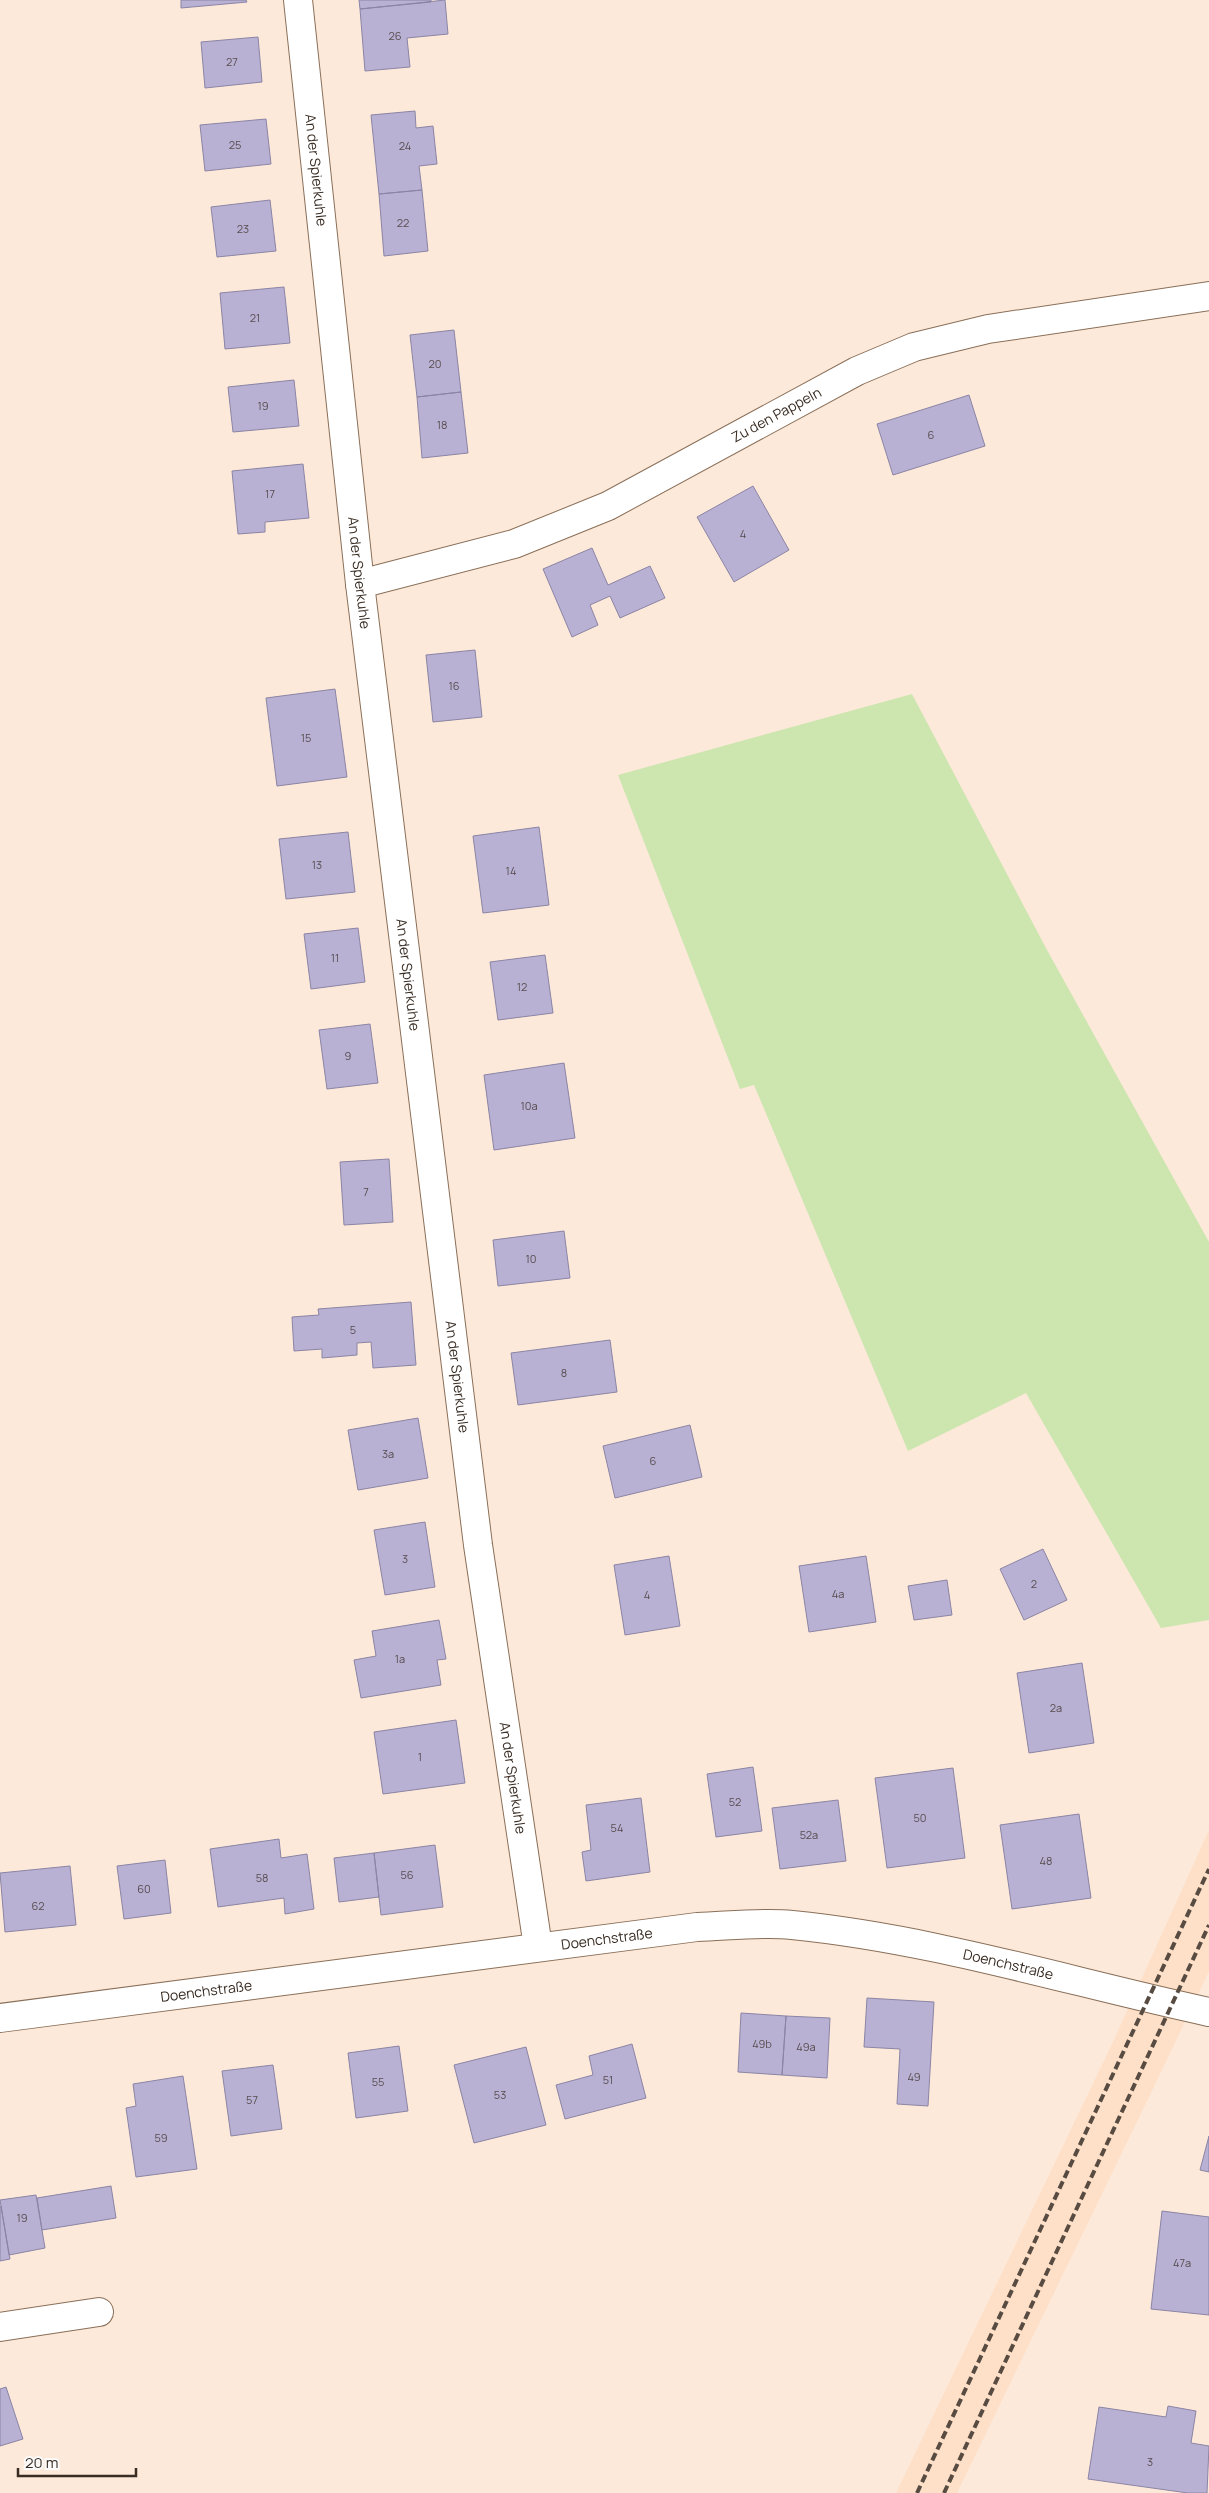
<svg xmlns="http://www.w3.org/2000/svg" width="1209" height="2493" viewBox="0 0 1209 2493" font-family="Manrope,sans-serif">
<rect width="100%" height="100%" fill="#fce9da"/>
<!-- built -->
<path fill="#fee0c8" d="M1209,1830V1971L1163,2068L957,2493H896L1112,2044Z"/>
<!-- green -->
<path fill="#cde5af" d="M912,694L1047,950L1209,1242V1620L1161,1628L1026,1393L908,1451L754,1085L740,1089L618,775Z"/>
<!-- building -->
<path fill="#b8b1d3" stroke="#8b84a4" d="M181,0H246L247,2L181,8Z
M359,0H431V2L360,9Z
M445,0L448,34L407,38L410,67L365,71L360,9Z
M258,37L262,82L205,88L201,42Z
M415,111L416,128L433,126L437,164L419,166L422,190L379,194L371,115Z
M266,119L271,164L205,171L200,125Z
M422,190L428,251L384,256L379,194Z
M270,200L276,251L217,257L211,207Z
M284,287L290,343L225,349L220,293Z
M454,330L461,392L417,397L410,335Z
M294,380L299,426L233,432L228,387Z
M461,392L468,453L422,458L417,397Z
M969,395L985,446L893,475L877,424Z
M303,464L309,518L265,522V532L238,534L232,471Z
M753,486L789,550L734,582L697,517Z
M592,548L608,585L650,566L665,598L620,618L610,596L590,605L598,625L572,637L543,569Z
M475,650L482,717L433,722L426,655Z
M335,689L347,777L277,786L266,698Z
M539,827L549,905L483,913L473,836Z
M348,832L355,892L286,899L279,839Z
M358,928L365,982L311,989L304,934Z
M545,955L553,1013L498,1020L490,962Z
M370,1024L378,1083L327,1089L319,1030Z
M564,1063L575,1138L494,1150L484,1075Z
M389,1159L393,1222L344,1225L340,1162Z
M564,1231L570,1278L498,1286L493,1240Z
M411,1302L416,1365L373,1368L371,1342L357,1343V1355L322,1358V1349L294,1351L292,1317L319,1315L318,1309Z
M610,1340L617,1392L518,1405L511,1353Z
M418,1418L428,1478L358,1490L348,1430Z
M690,1425L702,1477L615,1498L603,1446Z
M425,1522L435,1587L385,1595L374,1530Z
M1043,1549L1067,1600L1024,1620L1000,1569Z
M669,1556L680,1626L625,1635L614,1565Z
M866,1556L876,1622L809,1632L799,1566Z
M947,1580L952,1615L914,1620L908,1586Z
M439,1620L446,1659L437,1660L441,1685L361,1698L354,1660L376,1656L372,1631Z
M1082,1663L1094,1743L1029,1753L1017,1673Z
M456,1720L465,1783L383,1794L374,1732Z
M753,1767L762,1831L716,1837L707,1774Z
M953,1768L965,1858L887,1868L875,1778Z
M641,1798L650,1872L586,1881L582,1852L591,1850L586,1805Z
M838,1800L846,1861L780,1869L772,1808Z
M1079,1814L1091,1898L1012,1909L1000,1825Z
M279,1839L281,1858L307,1854L314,1909L285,1914L284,1898L218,1907L210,1849Z
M435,1845L443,1907L381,1915L374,1853Z
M374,1853L379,1897L339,1902L334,1858Z
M165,1860L171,1913L124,1919L117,1866Z
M70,1866L76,1925L5,1932L0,1873Z
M867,1998L934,2002L928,2106L897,2104L900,2049L864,2047Z
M741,2013L786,2016L782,2075L738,2072Z
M786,2016L830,2018L827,2078L782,2075Z
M632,2044L646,2098L565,2119L556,2085L593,2075L589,2056Z
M399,2046L408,2111L356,2118L348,2053Z
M526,2047L546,2125L474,2143L454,2065Z
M273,2065L282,2129L231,2136L222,2071Z
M183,2076L197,2169L136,2177L126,2108L136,2106L133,2084Z
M1209,2136V2172L1200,2170Z
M111,2186L116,2218L42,2230L37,2198Z
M36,2195L45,2248L9,2255L0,2200Z
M1,2206L10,2259L0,2261V2207Z
M1162,2211L1209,2217V2315L1151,2309Z
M6,2387L23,2439L0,2446V2389Z
M1168,2406L1196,2411L1191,2443L1209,2446L1207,2493H1188L1088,2479L1099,2407L1166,2417Z"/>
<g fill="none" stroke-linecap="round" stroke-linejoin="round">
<defs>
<g id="minor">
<path id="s1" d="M298,0L360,584L478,1545L538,1947"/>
<path id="s2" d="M360,584L514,544L608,506L857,371L914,347L988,329L1209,296"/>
<path id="s3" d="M0,2018L697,1927C728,1926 762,1922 792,1925C934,1939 1070,1982 1209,2012"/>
<path d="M0,2327L99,2312"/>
</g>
</defs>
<!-- minor casing -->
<use href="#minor" stroke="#8a6f58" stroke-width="30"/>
<!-- minor -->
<use href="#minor" stroke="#fff" stroke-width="28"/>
<!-- rail -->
<path stroke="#584b41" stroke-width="4" stroke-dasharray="8 4" stroke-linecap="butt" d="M917,2493L1209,1869
M944,2493L1209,1925"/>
</g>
<g text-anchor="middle" stroke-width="4" stroke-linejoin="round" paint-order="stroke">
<!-- number labels -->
<g font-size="11" fill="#584d4f">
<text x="395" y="40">26</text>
<text x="232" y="66">27</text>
<text x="235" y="149">25</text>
<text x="405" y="150">24</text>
<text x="403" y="227">22</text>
<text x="243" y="233">23</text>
<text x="255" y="322">21</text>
<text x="435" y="368">20</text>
<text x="263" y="410">19</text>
<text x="442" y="429">18</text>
<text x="931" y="439">6</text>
<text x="270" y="498">17</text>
<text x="743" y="538">4</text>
<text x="454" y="690">16</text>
<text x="306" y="742">15</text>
<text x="317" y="869">13</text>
<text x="511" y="875">14</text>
<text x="335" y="962">11</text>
<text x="522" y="991">12</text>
<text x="348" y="1060">9</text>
<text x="529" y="1110">10a</text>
<text x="366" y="1196">7</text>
<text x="531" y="1263">10</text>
<text x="353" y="1334">5</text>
<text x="564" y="1377">8</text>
<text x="388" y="1458">3a</text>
<text x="653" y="1465">6</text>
<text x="405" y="1563">3</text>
<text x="1034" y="1588">2</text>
<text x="838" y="1598">4a</text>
<text x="647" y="1599">4</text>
<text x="400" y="1663">1a</text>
<text x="1056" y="1712">2a</text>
<text x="420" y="1761">1</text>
<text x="735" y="1806">52</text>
<text x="920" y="1822">50</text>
<text x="617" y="1832">54</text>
<text x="809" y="1839">52a</text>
<text x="1046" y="1865">48</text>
<text x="407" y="1879">56</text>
<text x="262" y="1882">58</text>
<text x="144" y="1893">60</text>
<text x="38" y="1910">62</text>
<text x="762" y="2048">49b</text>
<text x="806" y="2051">49a</text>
<text x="914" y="2081">49</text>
<text x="608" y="2084">51</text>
<text x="378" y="2086">55</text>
<text x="500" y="2099">53</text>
<text x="252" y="2104">57</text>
<text x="161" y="2142">59</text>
<text x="22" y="2222">19</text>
<text x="1182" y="2267">47a</text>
<text x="1150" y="2466">3</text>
</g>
<!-- street labels -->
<g font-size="14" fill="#382c23" stroke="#fafafa">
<text dy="5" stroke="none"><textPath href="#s1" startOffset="171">An der Spierkuhle</textPath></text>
<text dy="5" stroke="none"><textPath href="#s2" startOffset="452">Zu den Pappeln</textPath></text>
<text dy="5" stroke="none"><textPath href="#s1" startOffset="576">An der Spierkuhle</textPath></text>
<text dy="5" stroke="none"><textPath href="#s1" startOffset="981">An der Spierkuhle</textPath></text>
<text dy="5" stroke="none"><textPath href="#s1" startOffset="1386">An der Spierkuhle</textPath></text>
<text dy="5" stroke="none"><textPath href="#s1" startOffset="1791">An der Spierkuhle</textPath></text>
<text dy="5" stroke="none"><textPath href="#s3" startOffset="612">Doenchstraße</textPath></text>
<text dy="5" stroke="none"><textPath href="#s3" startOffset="1018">Doenchstraße</textPath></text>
<text dy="5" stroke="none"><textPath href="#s3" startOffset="208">Doenchstraße</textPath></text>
</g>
</g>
<!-- scale -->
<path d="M18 2468v8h118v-8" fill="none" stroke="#382c23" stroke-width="2.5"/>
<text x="25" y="2468" font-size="15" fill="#382c23" stroke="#fafafa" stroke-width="4" paint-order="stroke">20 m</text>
</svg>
